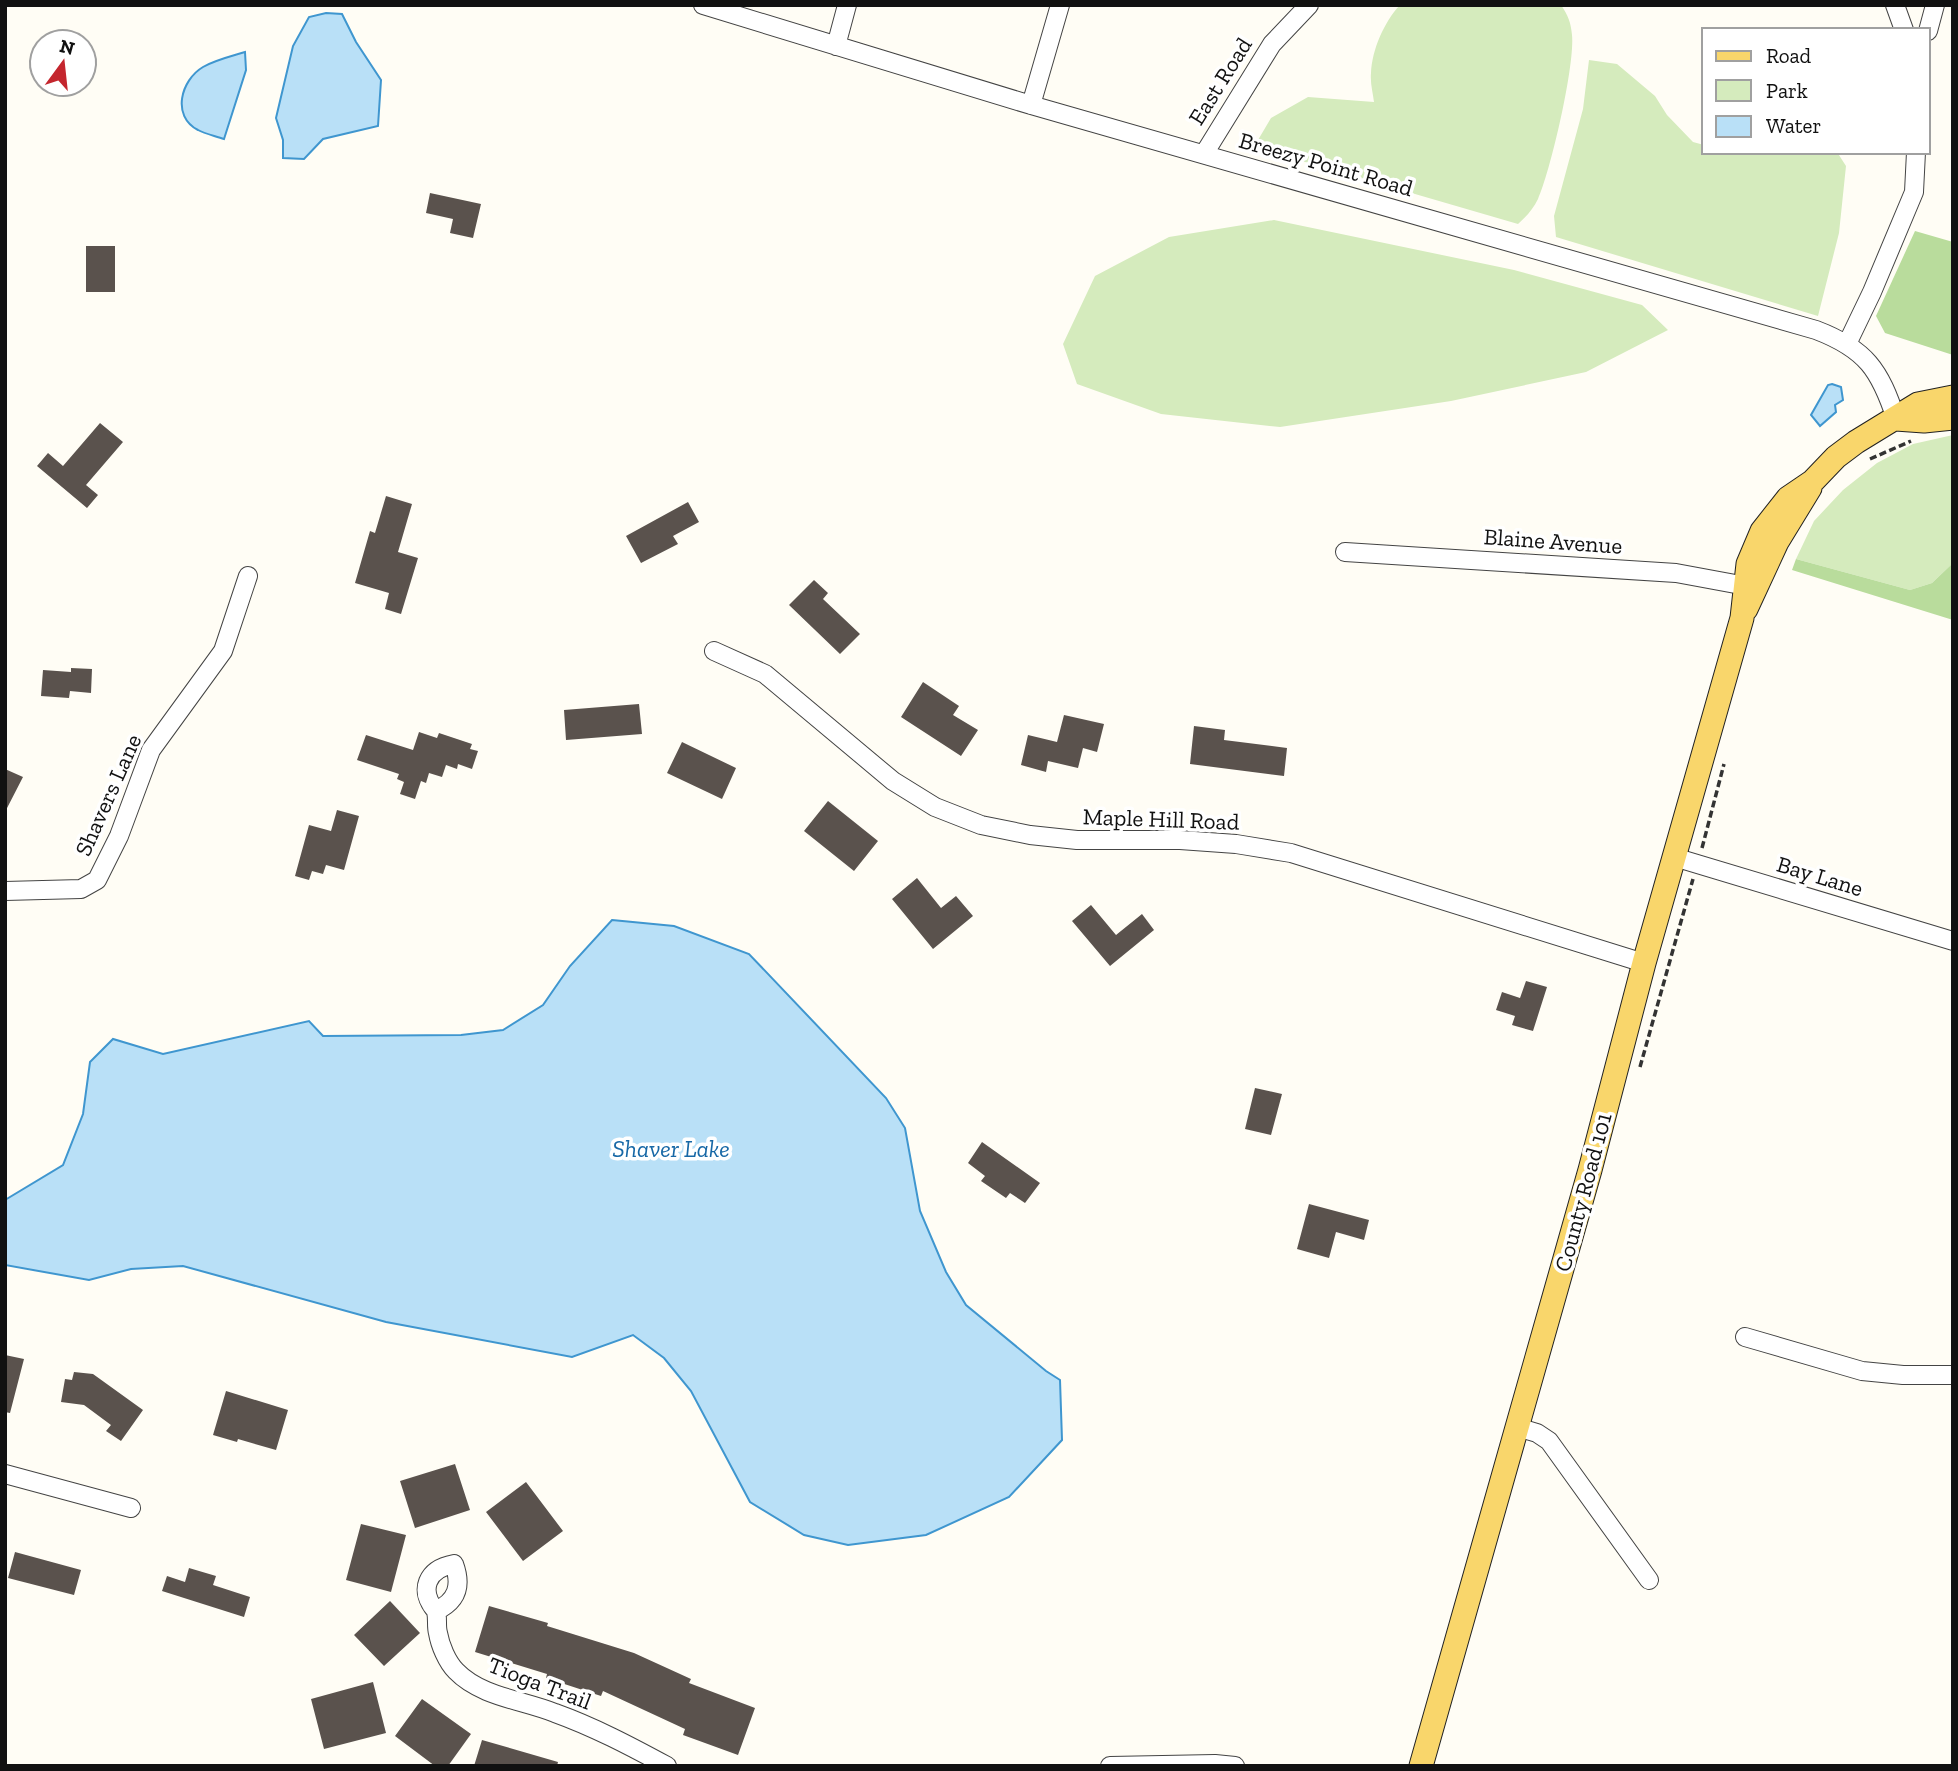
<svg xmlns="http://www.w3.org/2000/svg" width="1958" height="1771" viewBox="0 0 1958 1771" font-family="'Zilla Slab',serif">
<rect width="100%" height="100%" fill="#fffdf5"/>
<!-- green -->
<path fill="#d5ebbd" d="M1400,5H1561C1568,15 1571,23 1572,35C1575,65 1551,170 1538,199C1533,209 1527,216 1518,224L1257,148L1258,140L1271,118L1308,97L1374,102C1373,93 1370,83 1371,73C1372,50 1384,22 1400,5Z
M1589,60L1617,64L1655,96L1667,115L1693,142L1704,145V152H1837L1846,166L1839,233L1818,316L1556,237L1554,216L1583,109Z
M1274,220L1514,270L1642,305L1668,330L1586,372L1451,401L1280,427L1161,414L1077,384L1063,344L1095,276L1169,237Z
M1953,435V563L1932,583L1910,590L1796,559L1814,521L1843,490L1877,463L1913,444Z"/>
<!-- forest -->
<path fill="#b9dc9c" d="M1915,231L1953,242V355L1885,333L1876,316Z
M1796,559L1910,590L1932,583L1953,563V620L1792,570Z"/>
<!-- water -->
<path fill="#b9e0f7" stroke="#3f96cf" stroke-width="2" d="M326,13L342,14L356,42L381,80L378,126L323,139L304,159L283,158V140L276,118L293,46L309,17Z
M245,52L246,70L224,139C216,136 205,134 198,130C171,116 181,80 203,67C215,60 232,56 245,52Z
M1832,384L1841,387L1843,400L1835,405L1836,412L1820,426L1811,415L1828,385Z
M612,920L674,926L749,954L886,1098L905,1128L920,1211L946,1272L966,1305L1046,1371L1060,1380L1062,1440L1009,1497L926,1535L848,1545L804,1535L750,1502L691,1391L664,1358L633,1335L572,1357L386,1322L183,1266L131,1269L89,1280L5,1265V1200L63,1165L83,1114L90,1062L113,1039L163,1054L309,1021L323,1036L461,1035L503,1030L543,1005L570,966Z"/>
<!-- building -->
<path fill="#5a524d" d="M430,193L481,204L473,238L450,233L453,219L426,213Z
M86,246H115V292H86Z
M100,423L123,442L86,485L98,495L87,508L37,466L48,453L63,466Z
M386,496L412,504L398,552L418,558L401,614L385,609L389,593L355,583L370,531L375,533Z
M688,502L699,522L673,536L678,544L641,563L626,536Z
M814,580L828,593L823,599L860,634L840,654L789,605Z
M71,668L92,669L91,693L70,691L69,698L41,696L43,670L71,672Z
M923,682L959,706L953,715L978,730L961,756L901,717Z
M639,704L642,734L566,740L564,710Z
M1064,715L1104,724L1097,752L1083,748L1078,768L1048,761L1046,772L1021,765L1028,735L1057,742Z
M1194,726L1225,730L1224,740L1287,748L1284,776L1190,764Z
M419,732L437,738L439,733L472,744L470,749L478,751L472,769L458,764L457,769L446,765L442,777L429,773L426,783L421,781L415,799L400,794L404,782L397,779L399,774L357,760L366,735L413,750Z
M682,742L736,768L722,799L667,773Z
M5,769L23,777L5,812Z
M828,801L878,841L854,871L804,831Z
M337,810L359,816L344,870L326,865L323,874L312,871L309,880L295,876L309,825L331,831Z
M917,878L941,908L956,896L973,916L933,949L892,899Z
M1091,905L1116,935L1142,914L1154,930L1110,966L1072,921Z
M1526,981L1547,987L1533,1031L1512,1025L1515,1016L1496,1010L1502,992L1520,998Z
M1255,1088L1282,1094L1271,1135L1245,1129Z
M982,1142L1040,1183L1025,1203L1010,1193L1006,1198L981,1181L985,1176L968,1163Z
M1309,1204L1369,1220L1364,1240L1336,1232L1329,1258L1297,1249Z
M5,1355L24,1359L10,1413L5,1412Z
M74,1372L93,1374L143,1410L121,1441L106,1431L111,1425L84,1405L61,1402L65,1379L72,1380Z
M226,1391L288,1410L276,1450L238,1439L237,1442L213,1435Z
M455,1464L470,1510L415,1528L400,1481Z
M526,1482L563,1531L523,1561L486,1512Z
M361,1524L406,1535L391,1592L346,1580Z
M15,1552L81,1570L74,1595L8,1578Z
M189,1568L216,1576L213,1585L250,1597L244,1617L162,1591L167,1576L185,1582Z
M390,1601L420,1633L384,1666L354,1635Z
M489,1606L548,1623L547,1626L634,1653L691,1679L689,1683L755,1708L738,1755L683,1735L685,1729L603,1691L601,1696L546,1678L547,1674L475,1652Z
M373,1682L386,1733L324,1749L311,1699Z
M422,1699L471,1734L448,1766H435L395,1736Z
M482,1740L558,1762L557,1766H474Z"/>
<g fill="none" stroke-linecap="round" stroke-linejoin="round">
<defs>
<path id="minor" d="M703,5L1031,105L1816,330C1866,349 1880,370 1896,419
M1895,5L1904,30
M1928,31L1935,5
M836,46L847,5
M1031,105L1060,5
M1204,154L1272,44L1309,5
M1847,344L1872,292L1914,192L1916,152
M1345,552L1676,573L1757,588
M714,651L765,674L893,781L935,807L981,825L1030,835L1077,840H1180L1236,844L1291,853L1644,963
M1674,857L1953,941
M5,891L81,889L97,880L119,836L151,750L223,651L248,576
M1745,1337L1862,1371L1903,1375H1953
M1517,1427L1537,1433L1549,1441L1649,1580
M5,1474L131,1508
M454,1564C462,1586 457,1601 436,1611C418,1590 427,1569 454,1564Z
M436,1611C438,1619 436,1626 438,1633C440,1645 447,1662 456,1671C481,1697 523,1700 555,1713C594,1727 630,1746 667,1766
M1110,1766L1215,1764L1235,1766"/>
<path id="major" d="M1896,419L1924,421L1953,418
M1746,609L1777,542L1810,488
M1421,1766L1590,1170L1644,963L1742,618L1748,564L1762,531L1788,498L1813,481L1836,457L1856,442L1918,404L1953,397"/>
</defs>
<!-- minor casing -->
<use href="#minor" stroke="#444" stroke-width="20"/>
<!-- major casing -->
<use href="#major" stroke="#222" stroke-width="25"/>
<!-- path -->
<path stroke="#333" stroke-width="3.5" stroke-dasharray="7 3.5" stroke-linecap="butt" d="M1870,459L1911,441
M1702,848L1724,764
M1640,1067L1693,879"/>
<!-- minor -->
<use href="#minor" stroke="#fff" stroke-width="18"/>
<!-- major -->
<use href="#major" stroke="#f9d66b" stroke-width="23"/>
</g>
<g text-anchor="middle" stroke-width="7" stroke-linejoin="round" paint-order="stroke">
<!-- street labels -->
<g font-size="23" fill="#111" stroke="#fff">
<text transform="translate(1220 81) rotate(-58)" y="8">East Road</text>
<text transform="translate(1326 164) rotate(16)" y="8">Breezy Point Road</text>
<text transform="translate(1553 541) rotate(4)" y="8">Blaine Avenue</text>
<text transform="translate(108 795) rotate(-66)" y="8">Shavers Lane</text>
<text transform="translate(1161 819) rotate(2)" y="8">Maple Hill Road</text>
<text transform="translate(1820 876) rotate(17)" y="8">Bay Lane</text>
<text transform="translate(1583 1192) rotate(-75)" y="8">County Road 101</text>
<text transform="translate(540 1683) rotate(21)" y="8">Tioga Trail</text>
</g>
<!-- water labels -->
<g font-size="24" font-style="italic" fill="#1768a6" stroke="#fff">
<text x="671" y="1157">Shaver Lake</text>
</g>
</g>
<!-- border -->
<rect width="1958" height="1771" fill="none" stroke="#111111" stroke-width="14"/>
<!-- legend -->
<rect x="1702" y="28" width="228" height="126" fill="#ffffff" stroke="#a0a0a0" stroke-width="2"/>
<rect x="1716" y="51" width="35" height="10" fill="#f9d66b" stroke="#a0a0a0" stroke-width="2"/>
<text x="1766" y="63" font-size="21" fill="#111111">Road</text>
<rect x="1716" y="80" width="35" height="21" fill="#d5ebbd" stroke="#a0a0a0" stroke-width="2"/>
<text x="1766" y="98" font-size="21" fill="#111111">Park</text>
<rect x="1716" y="116" width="35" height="21" fill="#b9e0f7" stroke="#a0a0a0" stroke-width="2"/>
<text x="1766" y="133" font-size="21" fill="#111111">Water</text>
<!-- north arrow -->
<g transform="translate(63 63) rotate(15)"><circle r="33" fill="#ffffff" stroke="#a0a0a0" stroke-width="2"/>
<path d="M0-5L12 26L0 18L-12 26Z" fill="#c4262e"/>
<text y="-10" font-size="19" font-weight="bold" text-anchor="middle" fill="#111111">N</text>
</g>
</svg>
